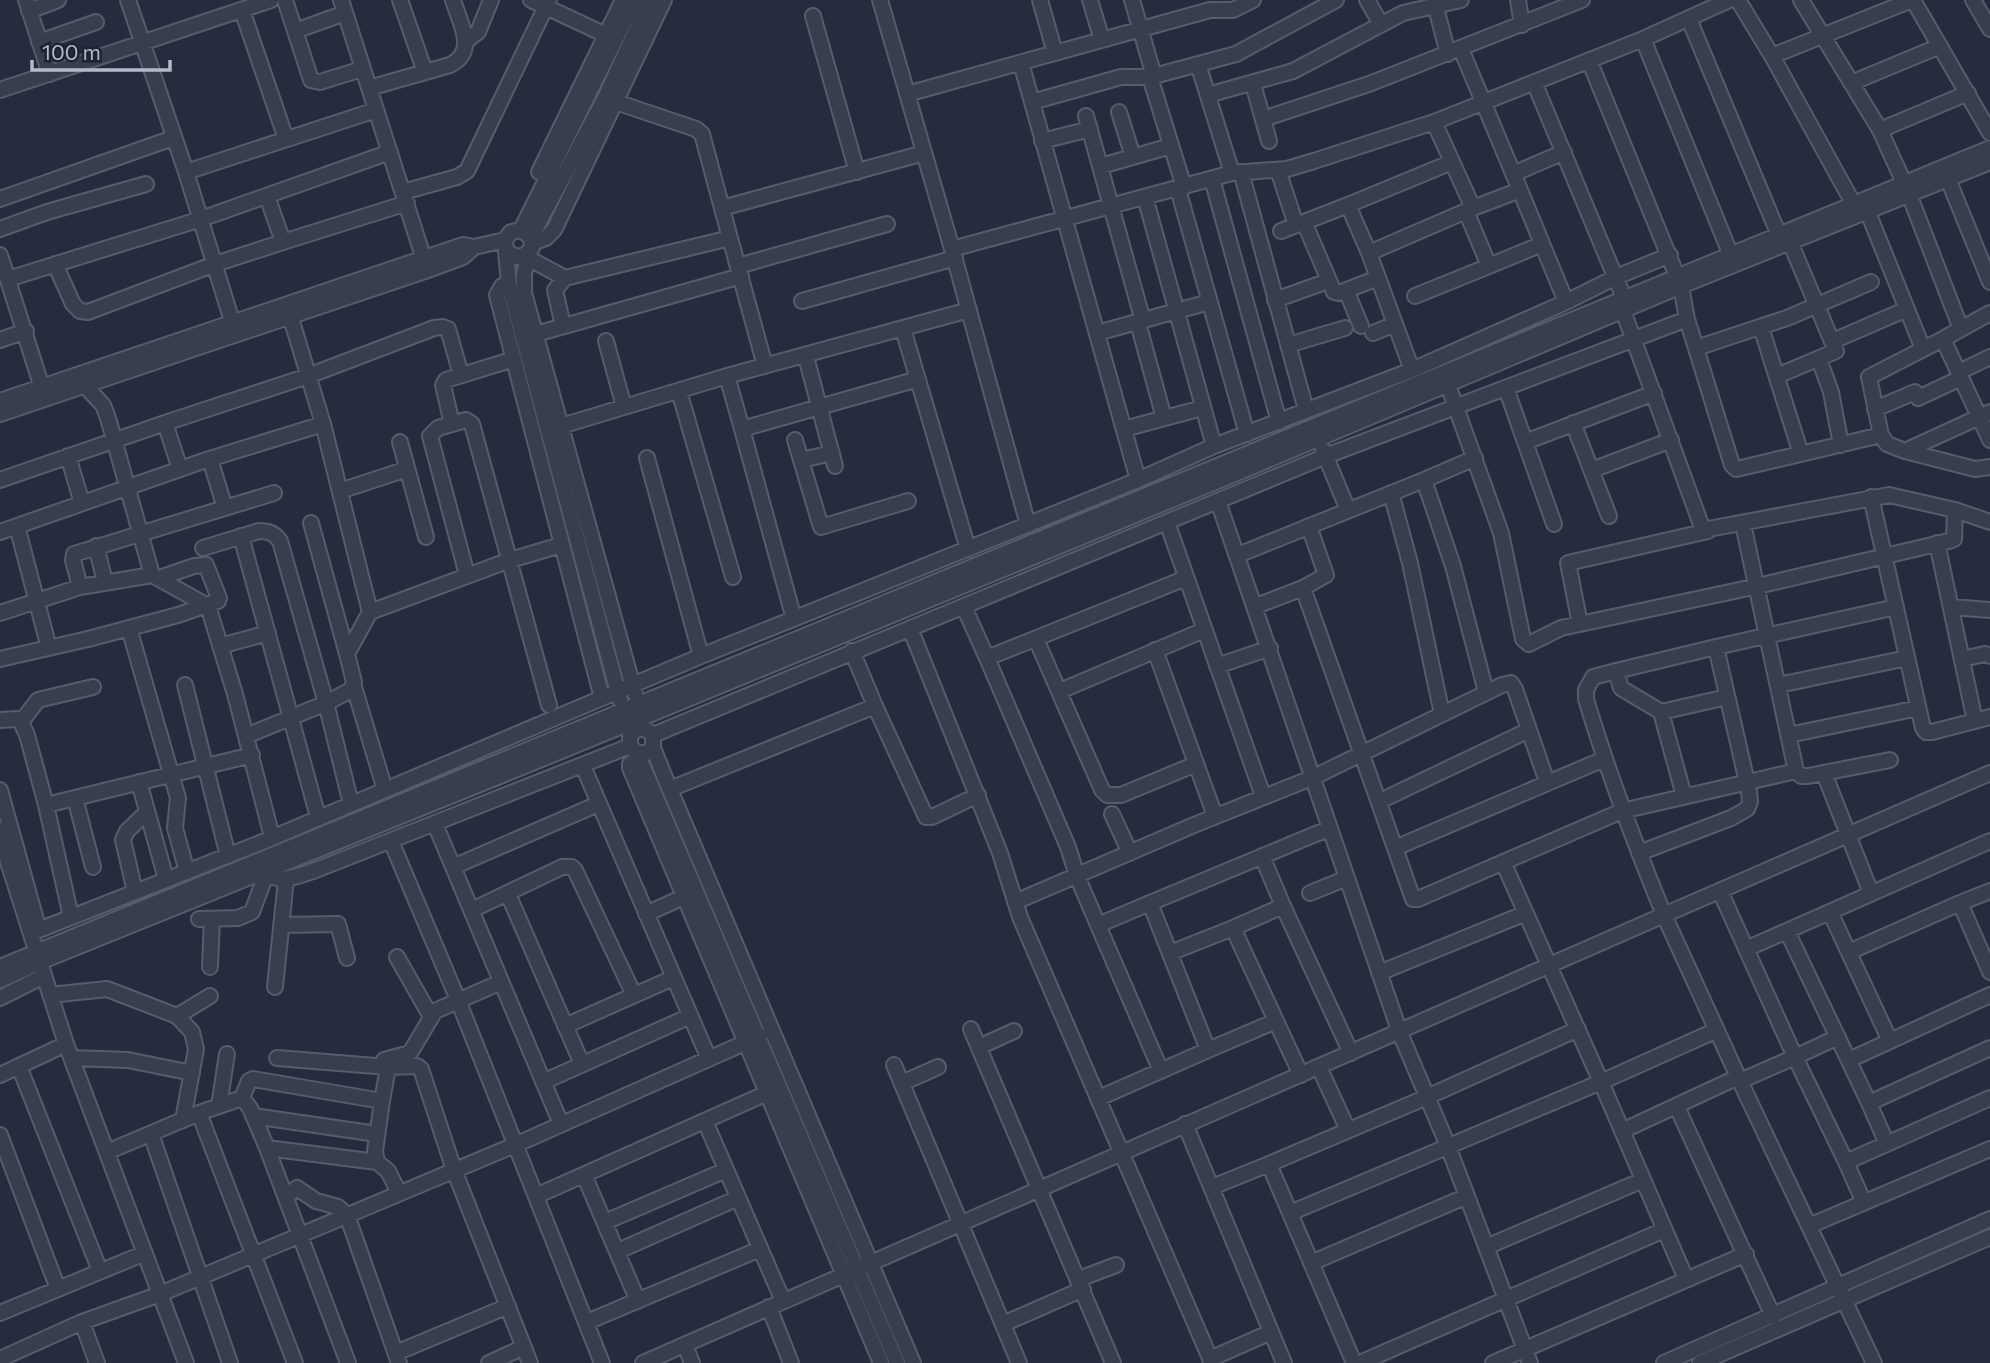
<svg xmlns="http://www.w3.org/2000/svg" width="1990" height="1363" viewBox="0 0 1990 1363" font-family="Commissioner,sans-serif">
<rect width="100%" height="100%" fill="#252c3d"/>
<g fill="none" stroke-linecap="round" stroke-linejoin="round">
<defs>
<path id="minor" d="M26,0L50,74
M128,0L186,172L235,331
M285,0L311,80L320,82L362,69
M341,0L427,269
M400,0L425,72
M531,0L606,35
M880,0L952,249L1028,525
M1040,0L1055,53
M1090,0L1102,40
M1132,0L1154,76
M1367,0L1381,24
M1434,0L1448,54
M1518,0L1522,25
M1738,0L1772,56L1858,212
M1801,0L1880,130L1909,194L1961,329
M1913,0L1990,133
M1973,0L1990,29
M242,10L286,139
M29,11L58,0
M813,16L857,172
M1689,19L1781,240
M295,31L345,13
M1643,39L1730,253
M466,41L478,32L491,0
M39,42L96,22
M1772,56L1912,0
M1589,60L1681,286L1687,319L1732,465L1736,469L1741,468L1881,435
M1021,63L1138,480
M1198,64L1232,173
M1150,77L1184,187
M1534,82L1624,298
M1851,83L1940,46
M1253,84L1269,141
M369,88L450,65C478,51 460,24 453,0
M0,90L271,0
M907,94L1210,10H1233L1253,0
M1208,95L1293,71L1403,13L1461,0
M607,99L696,129L702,134L730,238
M1032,102L1121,77H1150L1236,54L1336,0
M1119,112L1133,157
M1086,116L1143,321
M1263,119L1369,84L1582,0
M1434,122L1473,208
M1880,130L1968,93
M1042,141L1090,129
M1101,166L1171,146
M1278,170L1296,225
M186,172L376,110
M539,172L623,0
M1241,172L1306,410
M1513,174L1564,152
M1212,179L1279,422
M1948,179L1990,282
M1178,189L1247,434
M1520,190L1566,302
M403,192L457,177L467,171L549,0
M267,196L283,242L407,203
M1145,197L1214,446
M0,199L173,138
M722,208L924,153
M1867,210L1923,349
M1304,222L1334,292L1339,293L1378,278
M0,229L47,212L146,184
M521,230L635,0
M1281,231L1348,205
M531,237L605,98L650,0
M532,243L546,238L554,230L664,0
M952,249L1232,173L1287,169L1314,161L1434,122L1643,39L1729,0
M508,252L516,257L525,255L532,248L531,237L521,230L511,232L505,240L509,284L620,700
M529,252L524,274V293L635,694
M1369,253L1348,205L1452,162
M0,255L44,394
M528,258L565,278
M55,264L73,304L80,311L88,312L215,264L283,242
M738,266L887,224
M1489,266L1542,244
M8,279L201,219L390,152
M509,284L502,286L497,295L602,698
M1346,290L1361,326
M1415,296L1489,266L1466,211
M1275,300L1328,281
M802,301L955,258
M1621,305L1703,530L1889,495L1955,510
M1138,323L1164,418
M563,326L555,290L565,278L730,238L765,366
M1761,327L1801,454
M903,329L968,549
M1097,333L1209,302
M1373,333L1395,324
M536,334L741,276
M1943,339L1990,313
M0,340L26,331
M606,341L624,407
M1833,341L1907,309
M1288,345L1345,328
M1696,348L1787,318L1871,282
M806,357L835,466
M1819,359L1831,392L1841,445
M1412,370L1369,253L1473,208L1520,190L1461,49
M727,376L742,429L918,379
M1777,376L1836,351L1790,242
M1448,385L1501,533L1523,639L1529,644L1561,628L1758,586L1949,541L1954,539L1955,510L1990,522
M85,386L103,405L108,418L152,575L208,606L235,694L272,837
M1506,388L1554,524
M679,391L733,577
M1918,398L1961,378L1959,372L1990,357
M0,401L463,245L474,247L505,240
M1875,409L1915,392
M0,414L428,270L463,257L474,247
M1573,423L1609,516
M452,424L443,385L446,380L514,359
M561,426L727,376L969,310
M742,429L794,619
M1124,429L1202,408
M795,440L821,527L908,501
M1990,440L1943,339L1869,377L1881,435L1887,444L1905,451L1975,469L1990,467
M400,442L426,537
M1525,442L1654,393
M1323,450L1348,510
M1905,451L1990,412
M68,456L82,503
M647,458L701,656
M1475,458L1424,480L1453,566L1486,692
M210,459L225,508
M801,460L832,453
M180,469L165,423L308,376L434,328L443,327L448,329L461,375
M1592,470L1671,440
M0,480L165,423
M340,491L407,469
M1391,493L1410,563L1442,714
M1871,497L1923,728L1926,732H1932L1990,717
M1218,501L1400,1033L1448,1146L1530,1363
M1167,522L1263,796
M311,523L347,654
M1743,524L1796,771L1801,776H1808L1890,760
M17,526L49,648
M0,532L206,460L323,424
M241,536L318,817
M1937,543L1975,721
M96,546L105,582
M203,548L259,531C269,531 274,533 280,541L326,703L351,804
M1238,555L1424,480
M467,575L430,436L438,428L466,420L472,424L549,705
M80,587L73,560L74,554L274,493
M1303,588L1413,899H1418L1622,811L1796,771
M1256,606L1303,588L1326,575L1309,526
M964,607L987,658
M1951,607L1990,610
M370,612L510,560L561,545
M0,613L80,587L152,575
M1580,624L1568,563L1708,531
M129,628L178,798L175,828L187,872
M910,628L1000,853L1020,917L1212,1363
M1036,639L1102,790L1107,795H1121L1196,764
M220,646L268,633
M1155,650L1215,816
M0,659L88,639L178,615L218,601L219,598L206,565L194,566L159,578
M1962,659L1985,654L1990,656
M1217,666L1270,648
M1616,671L1716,647
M185,685L228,856
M1779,685L1907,658
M354,687L385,790
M1060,691L1204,630
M875,706L926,817H932L978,795
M1661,712L1727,697
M0,720L17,719L21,722L27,735L46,805L71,917
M21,722L38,700L93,687
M653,735L1326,456L1687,319
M1789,735L1918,708
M246,736L326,703L351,690L354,682L347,654L370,612L323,424L287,305
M653,748L646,753H637L630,746V735L638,729L644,728L653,735V748L668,785L913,1363
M637,753L897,1363
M639,758L630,764V768L881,1363
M583,766L709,1059
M1824,773L1871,893
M139,782L166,879
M670,789L875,706L852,651
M0,790L38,927
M1684,796L1661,712L1621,688L1616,671L1593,677L1586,690V699C1608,773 1635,844 1664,915L1990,773
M75,798L93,867
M1380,801L1529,730
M46,805L252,755
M1112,814L1130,853
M435,824L561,1124
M0,830L8,862L66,1044L186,1363
M391,841L458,1000L602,1363
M1395,848L1604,759
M1639,853L1731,818L1747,809L1750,802L1749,791L1716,647L1896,607
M1262,856L1283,906L1233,928L1301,1075
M265,865C271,889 301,875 316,870L630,746
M453,867L598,804
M1720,891L1795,1057L1838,1037
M1990,891L1960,903L1990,972
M135,892L123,840L127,831L147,812
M1310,893L1347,878
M508,894L582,1064
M1015,902L1194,825L1314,777L1502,685L1511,683L1515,689L1547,782
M1150,903L1330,828
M1283,906L1351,1053
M472,910L562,867H572L575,870L634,995
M1830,912L1890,1041
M646,914L690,894
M199,919L238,918L252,912L267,872
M281,925L338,924L347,958
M1098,925L1161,1071
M1787,931L1869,1103
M31,933L260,843L701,656L1138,480L1214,446L1412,370L1566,302L1616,277L1670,255
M1746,949L1990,841
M1849,952L1960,903
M1170,953L1233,928
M397,957L430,1015
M0,967L1990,148
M210,967L212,919
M1379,973L1526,913
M0,980L40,962L537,761L1237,473L1681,286L1990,162
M275,987L286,879
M50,995L107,989L177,1016L192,1032L196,1049L183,1120
M0,998L44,976
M177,1016L210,996
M565,1026L673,978
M971,1029L1113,1363
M979,1047L1014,1031
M1208,1050L1276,1021
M71,1058L128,1060L192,1073
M277,1058L388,1067L417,1066L421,1069L454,1170L530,1363
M384,1060L410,1053L435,1011L501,982
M1849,1060L1990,995
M894,1065L1019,1363
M19,1066L100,1271
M1319,1067L1348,1130
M0,1075L66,1044
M1740,1081L1795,1057L1846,1162
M543,1082L690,1016
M902,1083L938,1067
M242,1098L249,1081L253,1079L382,1101L375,1151L377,1162
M1099,1098L1208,1050L1150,903L1098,925L1077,876L1068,847L987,658L1186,578
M382,1101L388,1067
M219,1106L227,1054
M1677,1107L1773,1316
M199,1113L295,1363
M253,1116L377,1134
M705,1121L783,1301
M1185,1124L1284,1363
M1622,1131L1738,1077
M151,1134L230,1363
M0,1135L58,1289
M1887,1144L1869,1103L1990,1048
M267,1148L377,1162L388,1171L399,1193
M107,1152L199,1113L242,1098L250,1108L267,1148L348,1363
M1269,1164L1427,1097L1578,1029
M584,1175L638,1301
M1212,1187L1269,1164L1354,1363
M286,1196L297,1188L316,1201L338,1207L347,1215L399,1363
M536,1196L774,1090
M1864,1203L1846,1162L1990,1098
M1290,1213L1601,1082L1503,862
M605,1222L726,1170
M1809,1226L1990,1149
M1486,1247L1643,1180
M618,1251L738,1198
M1311,1263L1467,1196
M1079,1279L1116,1265
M1686,1279L1601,1082L1717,1030
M769,1307L791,1363
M0,1313L145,1253
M82,1322L97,1363
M587,1322L760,1249
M1003,1324L1083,1289
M685,1345L692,1363
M396,1353L508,1306
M0,1359L82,1322L160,1294L515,1145L760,1036
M1210,1359L1271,1332
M489,1363L524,1347
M643,1363L1664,915L1740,1081L1874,1363
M1360,1363L1664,1230
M1493,1363L1746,1254
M1664,1363L1990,1219
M1700,1363L1990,1237"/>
</defs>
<!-- minor casing -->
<use href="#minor" stroke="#575c6b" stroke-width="18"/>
<!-- minor -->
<use href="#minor" stroke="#393e4d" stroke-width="14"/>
</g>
<!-- scale -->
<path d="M32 60v10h138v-10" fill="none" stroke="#b5bac8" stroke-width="3.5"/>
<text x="42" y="60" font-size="21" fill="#b5bac8" stroke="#1e2332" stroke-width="5" paint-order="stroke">100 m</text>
</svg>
